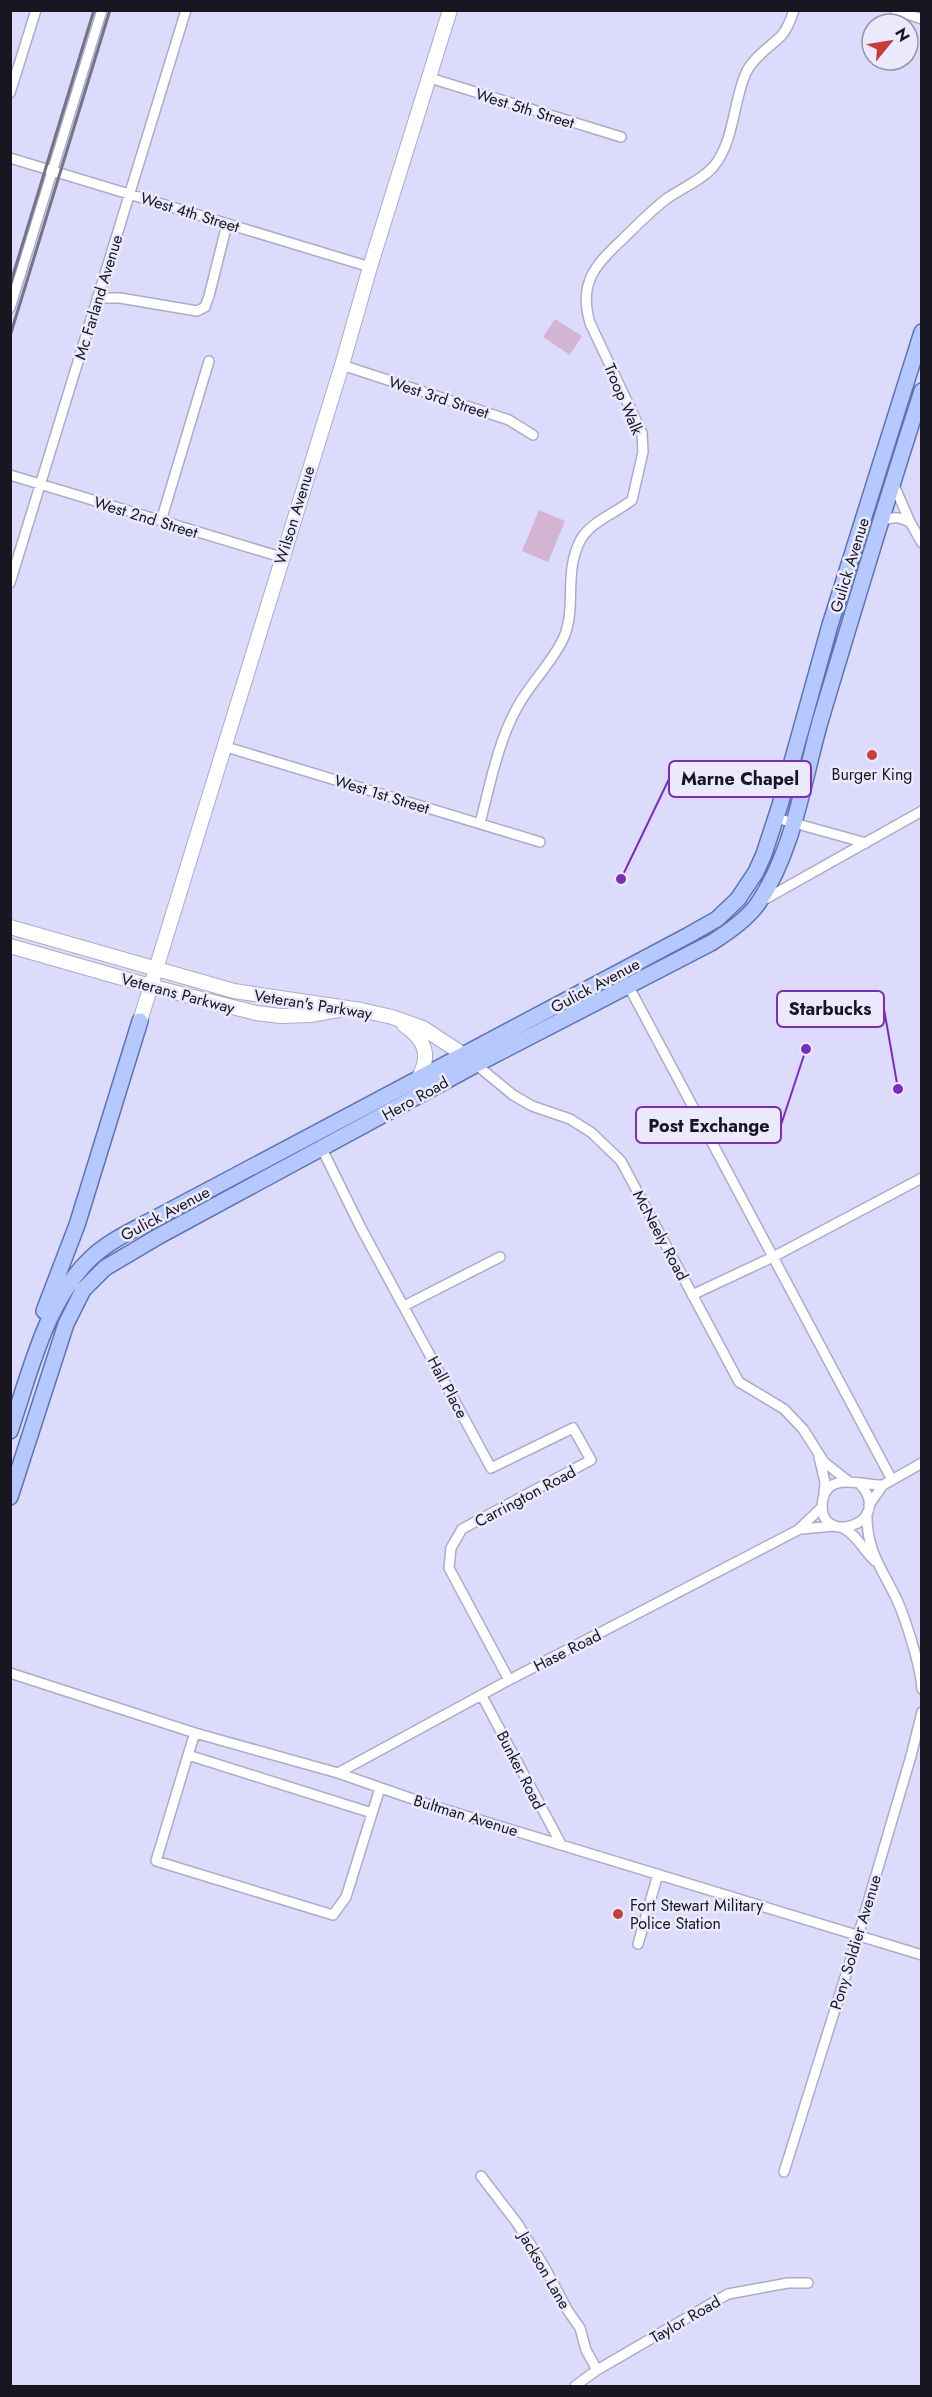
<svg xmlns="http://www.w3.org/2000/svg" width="932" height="2397" viewBox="0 0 932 2397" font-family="Jost,sans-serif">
<rect width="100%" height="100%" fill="#dddbfb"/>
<!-- green -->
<path fill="#d4b4d3" d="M555,319L582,336L570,355L543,337Z
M539,510L565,521L548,562L522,551Z"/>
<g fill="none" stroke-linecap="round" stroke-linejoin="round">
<defs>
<path id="street" d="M895,10L922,19
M430,78L621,137
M10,93L36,10
M10,158L370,267
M97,298H120L197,311L205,307L209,296L227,224
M10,308L102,10
M342,365L509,420L533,435
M10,475L281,557
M893,483L910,522L922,543
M161,521L209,361
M882,521C893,516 899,517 910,522
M10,583L186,10
M223,746L540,842
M776,818L866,843
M480,823C490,785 498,741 518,706C531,682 553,662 564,637C577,606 563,572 581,539C592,521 616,513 632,500L643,452L642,433L590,323C577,279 599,262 628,234C641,221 654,208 669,197C683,188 703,179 714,166C734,141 733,104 745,75C752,58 769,48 782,35C788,28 791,19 794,10
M760,902L922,811
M629,987L892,1480
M473,1062L513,1095L532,1106L570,1119L592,1133L621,1161L739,1382L784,1409L803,1429L824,1462L848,1481
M322,1149L361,1228L491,1468L573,1428L591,1460L462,1529L451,1548L449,1568L509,1680
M692,1295L773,1257L922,1178
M404,1306L500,1257
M819,1457L825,1482L824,1493
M860,1484C897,1525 813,1549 823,1499C828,1471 865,1486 883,1485
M869,1505L883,1485L922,1463
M867,1513C866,1551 882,1568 897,1600C906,1620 921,1668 922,1689
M843,1528C858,1536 863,1550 875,1561
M801,1529L834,1526
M10,1673L195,1733L338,1773L430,1805L922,1955
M482,1696L561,1844
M195,1733L188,1755L372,1813
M188,1755L156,1861L333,1915L346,1897L380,1788
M338,1773L509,1680L798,1530L821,1508
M638,1944L658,1874
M784,2172L858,1936L911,1756L922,1712
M481,2176L517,2223L545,2268L568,2311L580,2328L586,2350L597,2370
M575,2386L597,2370L728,2294L788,2283H808"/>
<path id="secondary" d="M10,927L234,991L361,1010L392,1017L423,1028L464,1055
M10,946L150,986L256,1013L281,1016L310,1015L338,1010
M140,1021L342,365L370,267L450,10
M404,1025C426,1040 431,1056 418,1079"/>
<path id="primary" d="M44,1311L77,1225L140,1021
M10,1431C30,1373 46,1300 91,1258C109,1241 133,1230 154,1219L687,936L717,919L738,899L756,872L764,854L780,805L830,625L922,332
M10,1497L66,1324L83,1290L105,1268L159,1236L477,1064L711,943C727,933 748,919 759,902C794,849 803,782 820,722C853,612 886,501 922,391"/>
</defs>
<!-- street casing -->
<use href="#street" stroke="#acabc8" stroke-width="12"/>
<!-- secondary casing -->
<use href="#secondary" stroke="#acabc8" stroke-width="16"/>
<!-- primary casing -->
<use href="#primary" stroke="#5e73b0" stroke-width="18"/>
<!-- street -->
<use href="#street" stroke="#fff" stroke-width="9"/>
<!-- secondary -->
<use href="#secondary" stroke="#fff" stroke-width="14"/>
<!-- primary -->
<use href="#primary" stroke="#b5c9fe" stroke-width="15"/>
<!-- rail -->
<path stroke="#747388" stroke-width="3" d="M10,285L94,10
M10,336L110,10"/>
</g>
<!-- markers -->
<g fill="#ca3c36" stroke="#ebeafd" stroke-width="2">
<circle cx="872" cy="755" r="6"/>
<circle cx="618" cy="1914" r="6"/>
</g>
<g text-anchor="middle" stroke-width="5" stroke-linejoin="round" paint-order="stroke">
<!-- street labels -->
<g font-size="16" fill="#171621" stroke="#ebeafd">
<text transform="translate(525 108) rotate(17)" y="6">West 5th Street</text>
<text transform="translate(190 212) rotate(17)" y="6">West 4th Street</text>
<text transform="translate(98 297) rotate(-73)" y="6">Mc Farland Avenue</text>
<text transform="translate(439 397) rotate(18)" y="6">West 3rd Street</text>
<text transform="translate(624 399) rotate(67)" y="6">Troop Walk</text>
<text transform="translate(294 515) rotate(-73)" y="6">Wilson Avenue</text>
<text transform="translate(146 517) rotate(17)" y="6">West 2nd Street</text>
<text transform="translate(849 565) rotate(-73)" y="6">Gulick Avenue</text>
<text transform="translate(382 794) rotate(17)" y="6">West 1st Street</text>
<text transform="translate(595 985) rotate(-28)" y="6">Gulick Avenue</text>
<text transform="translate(178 993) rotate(15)" y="6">Veterans Parkway</text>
<text transform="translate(313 1004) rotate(9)" y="6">Veteran's Parkway</text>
<text transform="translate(415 1098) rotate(-29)" y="6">Hero Road</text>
<text transform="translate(165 1213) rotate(-28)" y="6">Gulick Avenue</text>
<text transform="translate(661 1235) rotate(62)" y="6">McNeely Road</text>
<text transform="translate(448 1387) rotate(62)" y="6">Hall Place</text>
<text transform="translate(525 1496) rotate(-28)" y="6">Carrington Road</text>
<text transform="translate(567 1650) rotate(-27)" y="6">Hase Road</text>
<text transform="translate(521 1770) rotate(63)" y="6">Bunker Road</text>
<text transform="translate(466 1815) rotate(17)" y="6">Bultman Avenue</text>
<text transform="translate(855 1942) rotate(-73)" y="6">Pony Soldier Avenue</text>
<text transform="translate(545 2270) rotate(60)" y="6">Jackson Lane</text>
<text transform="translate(685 2319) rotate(-30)" y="6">Taylor Road</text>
</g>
<!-- poi labels -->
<g font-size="16" fill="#171621" stroke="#ebeafd">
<text x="872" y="780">Burger King</text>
<text x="630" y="1911" text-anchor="start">Fort Stewart Military<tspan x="630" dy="18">Police Station</tspan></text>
</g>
</g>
<!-- callouts -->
<path fill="none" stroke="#7b2cbf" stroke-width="2" d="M621 879L669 779M898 1089L884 1009M806 1049L781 1125"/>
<g fill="#7b2cbf" stroke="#ebeafd" stroke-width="2">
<circle cx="621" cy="879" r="6"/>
<circle cx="898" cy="1089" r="6"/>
<circle cx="806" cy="1049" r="6"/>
</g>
<g fill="#ebeafd" stroke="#7b2cbf" stroke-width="2">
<rect x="669" y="761" width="142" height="36" rx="6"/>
<rect x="777" y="991" width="107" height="36" rx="6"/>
<rect x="636" y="1107" width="145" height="36" rx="6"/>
</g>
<g font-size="18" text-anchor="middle" font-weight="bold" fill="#171621">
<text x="740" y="785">Marne Chapel</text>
<text x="830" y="1015">Starbucks</text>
<text x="709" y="1132">Post Exchange</text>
</g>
<!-- border -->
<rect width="932" height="2397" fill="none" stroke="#171621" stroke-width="24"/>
<!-- north arrow -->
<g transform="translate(890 42) rotate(60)"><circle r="28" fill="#ebeafd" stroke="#9695a5" stroke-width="1.5"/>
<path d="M0-4.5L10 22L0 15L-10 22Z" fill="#ca3c36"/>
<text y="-9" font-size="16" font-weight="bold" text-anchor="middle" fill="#171621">N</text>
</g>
</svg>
